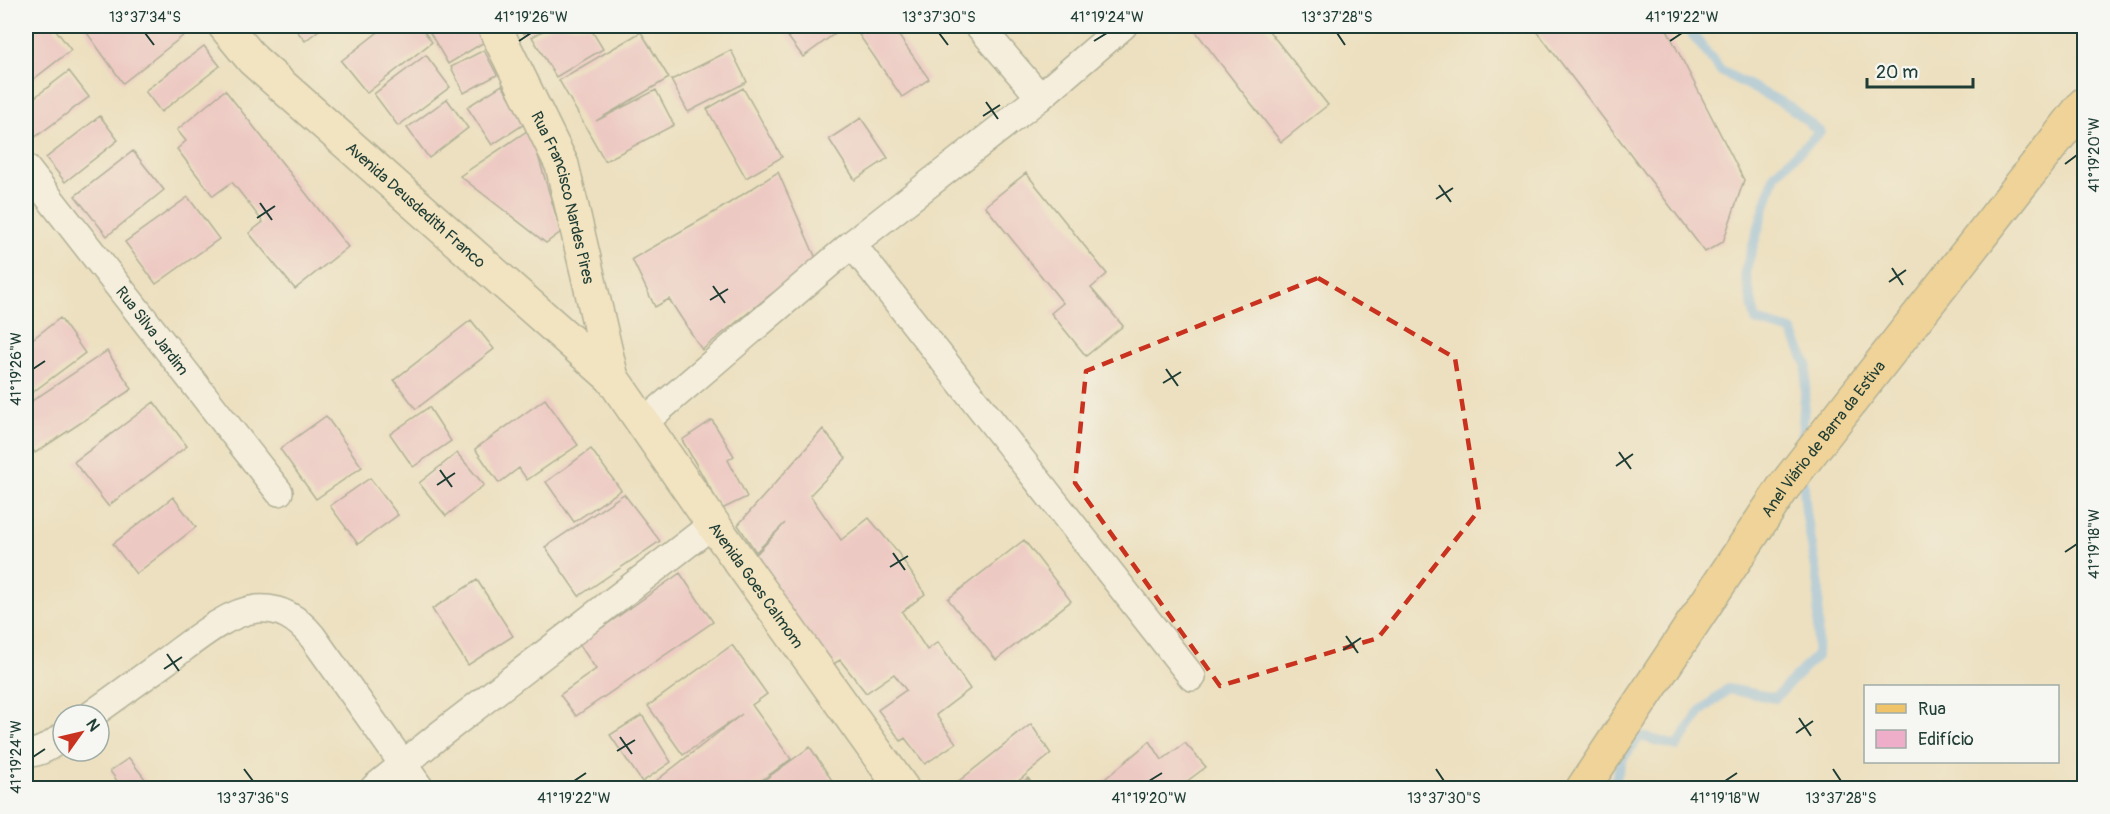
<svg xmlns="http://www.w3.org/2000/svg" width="2110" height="814" viewBox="0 0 2110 814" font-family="Pangolin,sans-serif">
<rect width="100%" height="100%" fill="#f6f6f2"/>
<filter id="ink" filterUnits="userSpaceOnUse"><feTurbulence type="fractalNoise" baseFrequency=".0167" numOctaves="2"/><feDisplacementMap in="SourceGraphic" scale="12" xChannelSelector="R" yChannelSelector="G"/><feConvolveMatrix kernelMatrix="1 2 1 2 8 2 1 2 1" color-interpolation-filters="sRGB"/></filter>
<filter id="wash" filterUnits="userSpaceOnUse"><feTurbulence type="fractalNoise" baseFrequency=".008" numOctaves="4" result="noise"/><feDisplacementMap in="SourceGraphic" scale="24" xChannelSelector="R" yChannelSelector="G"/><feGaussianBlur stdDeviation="1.35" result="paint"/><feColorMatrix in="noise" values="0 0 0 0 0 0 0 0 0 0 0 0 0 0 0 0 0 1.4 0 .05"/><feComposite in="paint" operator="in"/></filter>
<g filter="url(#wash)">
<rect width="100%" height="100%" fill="#ece0c0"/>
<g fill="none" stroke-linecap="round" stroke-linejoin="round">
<!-- stream -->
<path stroke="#7ebaf0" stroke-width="10" d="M1686,26L1721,71L1790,107L1820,132L1775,174L1745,272L1756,321L1792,331L1807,365L1801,451
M1613,788L1622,759L1640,736L1677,746L1701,711L1728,689L1775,698L1817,655L1819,586L1806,512L1803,476"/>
</g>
<g id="blocks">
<!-- building -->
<path fill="#eeaec9" d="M41,26H53L71,50L26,85V37Z
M82,26H183L188,32L123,83Z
M293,26H324L305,41Z
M386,26H420L432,42L367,93L341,61Z
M426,26H476L486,41L448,64Z
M520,26H541L524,34Z
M551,26H589L603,49L556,77L532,37Z
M780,26H845L803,57Z
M853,26H892L929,79L902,97Z
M1196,26H1265L1328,105L1281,142L1193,28Z
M1533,26H1665L1744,180L1723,242L1705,252Z
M641,32L669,78L596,121L656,90L674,125L605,161L559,80Z
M204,46L220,66L161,112L145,91Z
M484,50L497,75L464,93L451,67Z
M731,50L747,82L688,112L671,80Z
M426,55L450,87L398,126L374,94Z
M69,71L89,97L34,138L26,127V104Z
M502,85L526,123L492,145L467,107Z
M743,88L782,157L746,178L707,109Z
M225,90L348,247L295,289L249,233L263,222L232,182L213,196L177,149L186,141L177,130Z
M447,99L468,128L429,158L407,128Z
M100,116L118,140L65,182L46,158Z
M861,118L888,158L855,180L829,139Z
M530,129L561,232L546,243L460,176Z
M133,151L164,190L107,236L75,196Z
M778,172L818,263L770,295L702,350L669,299L655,307L632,259L720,209Z
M1026,173L1107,274L1091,288L1123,326L1086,356L1051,313L1063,303L985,206Z
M188,197L219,239L156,284L125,242Z
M60,318L85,353L29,395L26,391V344Z
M471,320L494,349L416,409L394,380Z
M107,351L132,389L35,453L26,439V405Z
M545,399L578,445L527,480L519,468L499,483L475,449Z
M154,402L187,446L108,506L74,462Z
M429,407L451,441L413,467L390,434Z
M326,416L362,467L316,499L280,449Z
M712,420L734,456L728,460L747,497L722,509L682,440Z
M823,429L846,458L810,495L841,540L869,518L899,554L925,594L902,612L927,650L938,642L970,689L936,715L956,743L925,764L905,738L901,741L878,710L906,690L894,674L866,693L840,660L832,665L750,561L785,523L756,552L738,525Z
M591,449L621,490L574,522L546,482Z
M457,453L484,485L446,516L419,483Z
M370,478L398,515L358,544L330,506Z
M624,494L660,541L579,596L545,547Z
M173,497L196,527L136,574L113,544Z
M1024,540L1071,601L996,660L948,599Z
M680,573L713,622L576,716L560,695L596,669L579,644Z
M477,580L513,636L468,665L432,609Z
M732,645L767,694L752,705L791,759L751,788H647L742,714L683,755L648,706Z
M642,715L671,762L642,782L610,735Z
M1031,724L1051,754L1010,788H950Z
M1150,741L1162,760L1185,743L1206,767L1178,788H1094Z
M810,747L837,788H753Z
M129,758L152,788H122L110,771Z
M1028,778L1035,788H1015Z"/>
</g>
</g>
<g filter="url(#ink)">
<use href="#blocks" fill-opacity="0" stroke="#677665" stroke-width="1.5"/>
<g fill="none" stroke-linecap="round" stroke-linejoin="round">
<defs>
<g id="street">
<path d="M979,26L1040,97"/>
<path id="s1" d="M26,168L279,492"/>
<path d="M852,244L1192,677"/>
<path d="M643,423L852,244L1040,97L1123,26"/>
<path d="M91,715C116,697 141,679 166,661C191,643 226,612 257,609C281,607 298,619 312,636L420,788"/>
<path d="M26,753C40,754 52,745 63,736"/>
<path d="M374,788L438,736L713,524"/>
</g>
<g id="secondary">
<path id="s2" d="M225,26L253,60L612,378L713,524L902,788"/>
<path id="s3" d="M494,26L562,165L612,378"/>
</g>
<g id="primary">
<path id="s4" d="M1583,788L1783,488L2084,104"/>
</g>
</defs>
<!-- street casing -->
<use href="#street" stroke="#677665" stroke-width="30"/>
<!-- secondary casing -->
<use href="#secondary" stroke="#677665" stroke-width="36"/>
<!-- primary casing -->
<use href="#primary" stroke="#677665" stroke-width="36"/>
<!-- street -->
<use href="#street" stroke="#fff" stroke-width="27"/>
<!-- secondary -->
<use href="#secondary" stroke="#f9e7c3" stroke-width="33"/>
<!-- primary -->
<use href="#primary" stroke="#f1c369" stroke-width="33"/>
</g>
</g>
<!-- marked area -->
<path d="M0 0H2110V814H0ZM1318,278L1455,358L1479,510L1378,638L1220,686L1075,483L1086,371Z" fill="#ece0c0" fill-opacity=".55" fill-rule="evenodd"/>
<path fill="none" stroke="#c8321e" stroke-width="4.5" stroke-dasharray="12 8" stroke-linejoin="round" d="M1318,278L1455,358L1479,510L1378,638L1220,686L1075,483L1086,371Z"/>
<!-- ticks -->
<path fill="none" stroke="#1f3d34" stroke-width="2" d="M145,33L154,45M939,33L948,45M1337,33L1345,45M519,41L531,33M1094,41L1107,33M1670,41L1682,33M986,102L998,119M983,116L1000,105M2065,164L2077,155M1439,185L1451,202M1436,199L1453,188M260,203L272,220M257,218L275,206M1892,268L1903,285M1889,282L1906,270M713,286L725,303M710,300L728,289M33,369L45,361M1166,369L1178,386M1163,383L1181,372M1619,452L1631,469M1616,466L1633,454M440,470L452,487M437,485L455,473M2065,552L2077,544M893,553L905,570M890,567L908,556M1346,636L1358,653M1343,650L1361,638M167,654L179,671M164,669L182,657M1799,718L1811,736M1796,733L1813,721M620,737L632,754M617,751L635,740M33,757L45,749M244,769L253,781M1436,769L1444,781M1833,769L1841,781M574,781L586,773M1149,781L1162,773M1725,781L1737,773"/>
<g text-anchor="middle" stroke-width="6" stroke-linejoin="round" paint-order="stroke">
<!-- street labels -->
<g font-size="16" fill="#1f3d34" stroke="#f6f6f2">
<text dy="6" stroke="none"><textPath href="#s3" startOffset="186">Rua Francisco Nardes Pires</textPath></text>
<text dy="6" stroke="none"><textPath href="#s2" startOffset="262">Avenida Deusdedith Franco</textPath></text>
<text dy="6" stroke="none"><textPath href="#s1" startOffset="206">Rua Silva Jardim</textPath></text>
<text dy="6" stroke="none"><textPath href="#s4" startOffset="424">Anel Viário de Barra da Estiva</textPath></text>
<text dy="6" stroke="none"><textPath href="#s2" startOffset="776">Avenida Goes Calmom</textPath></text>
</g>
</g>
<!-- margin -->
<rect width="2110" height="814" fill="none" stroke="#f6f6f2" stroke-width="66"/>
<!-- legend -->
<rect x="1864" y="685" width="195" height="78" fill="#f6f6f2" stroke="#a0aca6" stroke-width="1.5"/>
<rect x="1876" y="704" width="30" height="9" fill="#f1c369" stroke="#a0aca6" stroke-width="1.5"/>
<text x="1918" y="715" font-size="18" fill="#1f3d34">Rua</text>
<rect x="1876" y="730" width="30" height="18" fill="#eeaec9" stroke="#a0aca6" stroke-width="1.5"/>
<text x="1918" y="745" font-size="18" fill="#1f3d34">Edifício</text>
<!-- north arrow -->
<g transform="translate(81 733) rotate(56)"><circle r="28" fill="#f6f6f2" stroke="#a0aca6" stroke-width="1.5"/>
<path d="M0-4.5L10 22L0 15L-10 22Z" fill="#c8321e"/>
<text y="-9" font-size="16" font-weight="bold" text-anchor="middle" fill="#1f3d34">N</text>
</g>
<!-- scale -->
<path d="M1867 78v9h106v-9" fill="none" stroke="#1f3d34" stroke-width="3"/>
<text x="1876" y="78" font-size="18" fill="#1f3d34" stroke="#f6f6f2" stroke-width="4.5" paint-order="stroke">20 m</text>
<rect x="33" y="33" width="2044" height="748" fill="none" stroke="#1f3d34" stroke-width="2"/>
<g font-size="15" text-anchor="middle" fill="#1f3d34">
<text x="145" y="22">13°37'34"S</text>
<text x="531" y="22">41°19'26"W</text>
<text x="939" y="22">13°37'30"S</text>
<text x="1107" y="22">41°19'24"W</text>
<text x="1337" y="22">13°37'28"S</text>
<text x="1682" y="22">41°19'22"W</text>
<text transform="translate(2094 155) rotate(-90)" y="5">41°19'20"W</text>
<text transform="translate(16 369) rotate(-90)" y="5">41°19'26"W</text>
<text transform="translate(2094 544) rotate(-90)" y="5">41°19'18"W</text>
<text transform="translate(16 757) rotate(-90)" y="5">41°19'24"W</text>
<text x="253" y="803">13°37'36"S</text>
<text x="574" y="803">41°19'22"W</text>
<text x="1149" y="803">41°19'20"W</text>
<text x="1444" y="803">13°37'30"S</text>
<text x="1725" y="803">41°19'18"W</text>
<text x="1841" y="803">13°37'28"S</text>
</g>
</svg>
